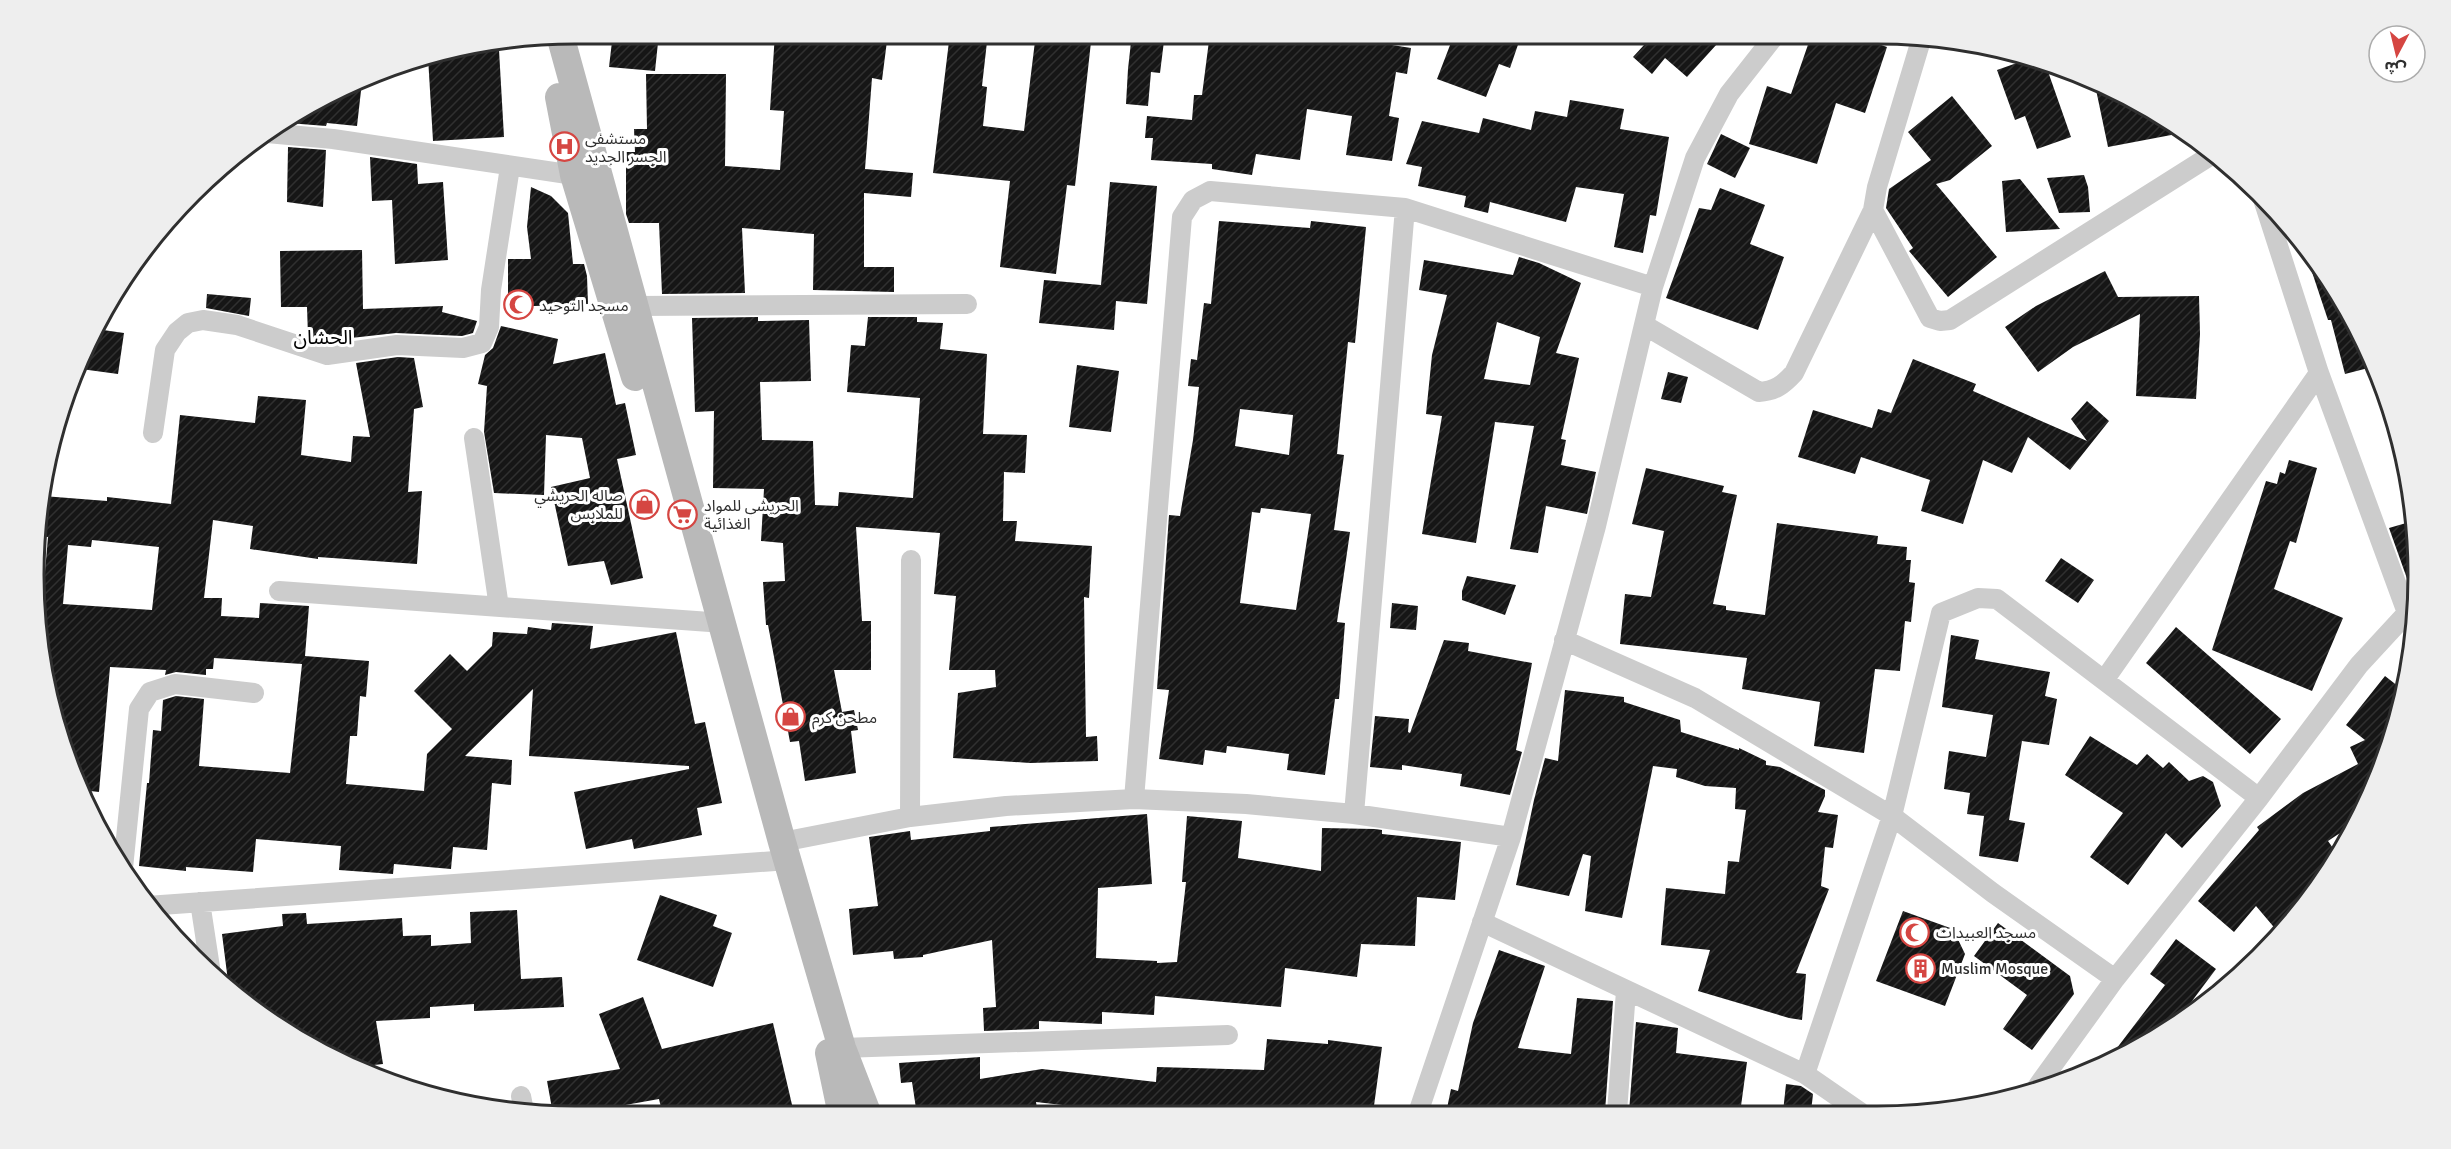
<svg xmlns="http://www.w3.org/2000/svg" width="2451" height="1149" viewBox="0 0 2451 1149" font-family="Signika,'Noto Sans Arabic',sans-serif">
<defs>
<pattern id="building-hatch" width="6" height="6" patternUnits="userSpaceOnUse" patternTransform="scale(1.5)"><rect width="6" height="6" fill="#161616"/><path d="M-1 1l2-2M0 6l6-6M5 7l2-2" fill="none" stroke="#303030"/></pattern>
</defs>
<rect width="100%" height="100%" fill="#fff"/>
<!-- building -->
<path fill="url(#building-hatch)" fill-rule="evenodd" d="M613,33H659L655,71L609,67Z
M775,33H888L882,80L872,78L865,169L913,173L911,197L864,193V267H894V292L813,290L814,234L742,228L745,293L662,294L659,223H629L626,214V152H635L634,129H647L646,74H726L725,166L780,170L784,111L770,110Z
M950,33H988L982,86L987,87L983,126L1024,131L1036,33H1092L1075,186L1067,185L1056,274L1000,267L1010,181L933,173Z
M1132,33H1165L1160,73L1151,72L1148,106L1126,104L1128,69Z
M1210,33H1316L1411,48L1407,74L1396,72L1389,116L1399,118L1392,161L1346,155L1352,116L1307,109L1300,160L1256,154L1252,175L1212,169V164L1151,160L1153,138H1145L1147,116L1192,120L1194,95H1202Z
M1464,33H1522L1510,68L1499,64L1486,97L1437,79L1452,40L1460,43Z
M1655,33H1727L1687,77L1665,58L1652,74L1633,57Z
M1812,33H1846L1887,47L1865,113L1836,103L1817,164L1749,144L1767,86L1791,94Z
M499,50L504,137L433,141L428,57L461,52Z
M2031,58L2045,63L2071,137L2037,149L2025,116L2015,120L1997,70Z
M2094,80L2178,124L2187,132L2108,147Z
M362,82L357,126L327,123L326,126L288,123Z
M1952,96L1992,146L1950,180L1936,184L1997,257L1948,297L1909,251L1913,248L1886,208L1889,189L1931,160L1908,132Z
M1570,100L1624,109L1620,129L1669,137L1656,216L1650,215L1643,253L1614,247L1624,194L1576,187L1566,222L1490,202L1488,213L1464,207L1466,196L1418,186L1422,167L1406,164L1422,121L1479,133L1483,118L1531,130L1535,111L1567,117Z
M1721,134L1750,148L1735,178L1707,164Z
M288,147L326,150L323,207L287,202Z
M370,157L417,164L418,184L443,182L448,260L395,264L392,200L372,201Z
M2084,175L2088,187L2090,212L2059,213L2047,178Z
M2020,179L2060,229L2006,232L2002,181Z
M1110,182L1157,186L1147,304L1116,301L1114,330L1039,323L1044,280L1101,285Z
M531,187L551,196L568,213L573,264H584L587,276L588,304L508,307V259H531L527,227Z
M1720,188L1765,205L1750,244L1784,257L1758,330L1666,298L1699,208L1711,210Z
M1219,221L1310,228L1311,221L1366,227L1355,343L1348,342L1337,454L1344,455L1334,530L1350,532L1337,622L1345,623L1339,699H1335L1325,775L1287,770L1289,754L1227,746L1226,753L1205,750L1203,765L1159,759L1169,690L1157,689L1169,515L1180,516L1193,440L1199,387L1188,386L1191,359L1197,360L1204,303L1211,304ZM1240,409L1293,415L1289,455L1235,446ZM1261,508L1311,514L1296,610L1240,603L1252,512L1260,513Z
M362,250L363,309L443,306L442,312L477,321L473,333L462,336L396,333L324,341L308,336L307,307H281L280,251Z
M1519,257L1539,263L1581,283L1556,353L1579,358L1561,439L1566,440L1561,465L1596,472L1587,514L1546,506L1538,553L1510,549L1534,426L1495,422L1476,543L1422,534L1442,416L1426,414L1432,355L1447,295L1419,290L1424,260L1513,275ZM1497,322L1540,337L1530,385L1484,379Z
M2318,262L2327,274L2376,366L2345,374L2331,320H2328L2310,266Z
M2105,271L2118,297L2199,296L2200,334L2196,399L2136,396L2140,314L2073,347L2038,372L2005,327L2036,306Z
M207,294L251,298L249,316L206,308Z
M758,317V321L809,320L811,381L760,382L762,440L813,441L815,505L838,506L839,492L913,498L920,398L847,392L851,345L865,346L868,317H917V322L943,323L940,349L987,354L983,434L1027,435L1025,473L1004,472L1003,521H1017L1015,541L1092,546L1089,598L1084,597L1086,737L1097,736L1098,761L1030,763L953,758L958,693L996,687L995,670H949L956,596L934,594L940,533L856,527L862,621H871V670H834L842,712L854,710L858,730L851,731L856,773L805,781L799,741L790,742L768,625H766L763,582L785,581L783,543L761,541L764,489L713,488L714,411L695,412L692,318Z
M501,326L558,339L553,364L605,353L616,405L625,403L636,455L617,459L643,578L611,585L604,561L568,566L551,487L590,478L582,438L546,435L544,495L494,493L484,432L487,386L478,384L485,355L493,348Z
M96,329L124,333L118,374L81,369Z
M398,357L414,358L423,407L414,409L408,492L422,491L417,564L318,557V559L250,549L253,526L213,520L204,598H222L221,616L259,618L260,603L309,606L305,656L369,661L366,697L360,696L357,736H350L346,784L424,791L427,754L452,729L414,691L450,654L467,671L492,646L493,632L527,634L528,627L551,630L552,623L593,626L590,649L676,632L695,724L705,722L722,803L697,808L702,835L634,849L632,839L586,849L574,792L689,769V766L529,756L533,689L465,756L512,760L511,785L492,783L487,850L453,847L451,869L394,864L393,874L339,870L341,846L256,839L253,872L186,867V871L139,866L147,783H149L153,730L161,731L163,700L176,696L204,699L199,766L290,773L302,664L214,658L213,669H206V675L176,672L165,675L166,670L110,667L99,792L82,790L38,645L39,595H43L48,537H41L43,496L107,501V497L171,504L180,415L255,423L258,396L306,400L301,455L351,462L353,436L370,437L356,363ZM92,540L159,547L152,610L63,604L68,545L91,547Z
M1913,359L1976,384L1973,391L2087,441L2071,419L2087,401L2109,421L2070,470L2028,437L2012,473L1983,460L1963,524L1921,511L1930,480L1861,457L1855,474L1798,457L1813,410L1872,428L1878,409L1891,413Z
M1077,365L1119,371L1111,432L1069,427Z
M1668,372L1688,377L1681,403L1661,399Z
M2289,460L2317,468L2296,543L2290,541L2274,589L2343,618L2312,691L2212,650L2266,481L2277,484L2280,472L2285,474Z
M1646,468L1724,486L1722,492L1737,495L1713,604L1726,606V610L1765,615L1777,523L1878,536L1877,544L1907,547L1906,560H1911L1909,582L1915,583L1911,622L1905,621L1900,671L1875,669L1864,753L1814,746L1820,702L1742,689L1747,658L1620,644L1625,594L1651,597L1664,531L1632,524Z
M2413,521L2418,575L2415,601L2389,528Z
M2061,558L2094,580L2078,603L2045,581Z
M1467,576L1516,585L1505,615L1462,600V591Z
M1392,603L1418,606L1416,630L1390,628Z
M2176,627L2281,719L2250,754L2146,663Z
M1951,635L1979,640L1975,659L2050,672L2045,696L2057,699L2049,745L2022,741L2009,820L2025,823L2018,862L1979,856L1984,816L1967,814L1970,793L1944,789L1949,751L1986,757L1993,715L1942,707Z
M1444,640L1469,643L1468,651L1532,663L1516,750L1522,752L1510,795L1460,786L1462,774L1402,765V770L1370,767L1375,716L1409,719L1408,732L1410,733Z
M2385,676L2403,690V697L2377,782L2352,825L2328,841L2335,851L2328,856L2332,860L2306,904L2278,932L2256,906L2234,932L2198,901L2259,830L2257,827L2303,793L2358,764L2350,747L2365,740L2346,725Z
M1565,690L1624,697V702L1680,720L1681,732L1739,750V748L1766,761V765L1780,767L1825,790V796L1818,812L1838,815L1833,848L1825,847L1821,886L1829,889L1796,973L1806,974L1802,1020L1789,1018L1698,991L1710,950L1661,945L1666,888L1725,894L1728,861L1739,862L1746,810L1735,809L1736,788L1705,786L1676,777L1677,769L1653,766L1622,918L1585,911L1591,856L1583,854L1569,896L1516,885L1534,800L1545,758L1558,761Z
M2090,736L2137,765L2147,754L2163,768L2169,762L2189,781L2203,776L2213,782L2221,806L2182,848L2166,833L2128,885L2090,857L2123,813L2065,775Z
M1147,814L1152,884L1098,888L1096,958L1157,961V963L1177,962L1186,882H1182L1187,816L1242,821L1238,858L1321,871L1322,828L1375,829L1382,830V834L1461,842L1455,900L1417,897L1415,946L1361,944L1357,977L1285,968L1281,1007L1155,996L1154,1015L1102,1012V1024L1039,1021V1029L984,1031L983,1008L996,1007L992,940L923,955V957L894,959L893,951L853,955L849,909L878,906L869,837L910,831L911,840L990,831V827Z
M660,895L717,915L713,926L732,933L713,987L637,960Z
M517,910L521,979L562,977L564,1007L474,1011V1004L430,1007V1018L376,1021L383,1064L374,1065L376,1078L367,1075L229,989L222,934L283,926L282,914L306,913L307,924L402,918L403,936L431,935V946L471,943L470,912Z
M1903,911L1953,929L1965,954L1945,1006L1876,981Z
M1998,923L2070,976L2074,994L2032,1050L2003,1029L2027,995L1974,956Z
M2176,939L2216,969L2177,1021L2107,1061L2165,985L2150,974Z
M1499,950L1545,966L1518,1048L1571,1054L1577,998L1613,1001L1605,1112L1446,1113L1451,1089L1458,1091L1473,1023Z
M643,997L662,1049L773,1023L793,1109L766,1115L663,1116L659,1099L614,1107L615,1116L553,1114L547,1081L620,1069L599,1014Z
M1636,1022L1678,1028L1676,1053L1747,1062L1741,1106H1735V1112H1629Z
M1267,1039L1328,1044V1040L1382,1047L1373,1113L1268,1114L1124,1107V1112L1036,1102L1038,1114L917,1115L912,1082L901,1083L899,1063L980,1057V1079L1042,1069L1156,1082L1157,1067L1264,1070Z
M1786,1084L1801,1086L1813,1094L1811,1112H1783Z"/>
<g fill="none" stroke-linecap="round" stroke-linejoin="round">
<!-- minor -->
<path stroke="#ccc" stroke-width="20" d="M267,133L333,139L574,175
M2261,193L2319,373L2413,629
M1873,210L1930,318L1940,321L1950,320L2213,154
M635,306L967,304
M1644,325L1759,392C1775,391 1783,385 1794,373L1873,210L1877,187L1922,37
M153,433L165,350L177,332L188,323L203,320L237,325L327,355L397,345L463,348L482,343L489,327L491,290L510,167
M474,438L499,607
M279,591L710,622
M1564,640L1695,698L1892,816L1993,893L2115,979
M2105,679L2319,373
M1134,799L1182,217L1193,200L1210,191L1405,208L1653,287
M1354,814L1405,208
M910,817L911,560
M1511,837L1596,526L1653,287L1695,158L1729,94L1777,33
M782,842L910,817L1006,806L1134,799L1246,804L1354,814L1511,837L1418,1113
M123,868L139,709L150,692L175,684L254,693
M200,902L211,974
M147,906L775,861
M1482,922L1805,1074L1860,1112
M833,1045L842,1048L1228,1035
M1805,1074L1892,816L1941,613L1978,598L1997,599L2259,798
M2037,1087L2115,979L2259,798L2359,665L2407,613
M521,1096L524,1111
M1617,1112L1626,991"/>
<!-- secondary -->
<path stroke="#b9b9b9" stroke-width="28" d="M560,35L782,842L842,1048L868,1115
M559,97L574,175L635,377
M829,1053L842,1115"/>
</g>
<!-- icons -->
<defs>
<symbol id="hospital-ring" viewBox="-11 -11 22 22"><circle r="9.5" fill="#fff" stroke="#d54642" stroke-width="1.5"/><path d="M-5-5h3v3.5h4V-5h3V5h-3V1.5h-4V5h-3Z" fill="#d54642"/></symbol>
<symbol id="mosque-ring" viewBox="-11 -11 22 22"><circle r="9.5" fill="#fff" stroke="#d54642" stroke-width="1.5"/><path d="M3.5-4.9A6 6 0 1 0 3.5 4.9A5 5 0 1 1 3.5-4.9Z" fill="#d54642"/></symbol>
<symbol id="shop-ring" viewBox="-11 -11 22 22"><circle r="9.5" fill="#fff" stroke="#d54642" stroke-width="1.5"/><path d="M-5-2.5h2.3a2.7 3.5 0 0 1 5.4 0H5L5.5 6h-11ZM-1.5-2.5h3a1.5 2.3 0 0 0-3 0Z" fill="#d54642"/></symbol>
<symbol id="supermarket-ring" viewBox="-11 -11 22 22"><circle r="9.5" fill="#fff" stroke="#d54642" stroke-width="1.5"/><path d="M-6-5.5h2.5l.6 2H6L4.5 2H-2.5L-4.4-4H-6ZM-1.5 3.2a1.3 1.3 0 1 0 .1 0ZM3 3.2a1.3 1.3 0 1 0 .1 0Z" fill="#d54642"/></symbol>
<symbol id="building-ring" viewBox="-11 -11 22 22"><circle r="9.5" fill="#fff" stroke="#d54642" stroke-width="1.5"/><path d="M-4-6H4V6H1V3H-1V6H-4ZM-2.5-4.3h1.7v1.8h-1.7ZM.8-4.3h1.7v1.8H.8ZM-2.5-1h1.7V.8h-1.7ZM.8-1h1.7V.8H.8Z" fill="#d54642"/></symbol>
</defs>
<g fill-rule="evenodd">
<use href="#hospital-ring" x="548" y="130" width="33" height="33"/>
<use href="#mosque-ring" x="502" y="288" width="33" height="33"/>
<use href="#shop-ring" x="628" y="488" width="33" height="33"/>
<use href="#supermarket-ring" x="666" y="498" width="33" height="33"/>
<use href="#shop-ring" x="774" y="700" width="33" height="33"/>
<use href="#mosque-ring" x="1898" y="916" width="33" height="33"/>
<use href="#building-ring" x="1904" y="952" width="33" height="33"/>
</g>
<g text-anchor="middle" stroke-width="6" stroke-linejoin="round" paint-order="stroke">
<!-- poi labels -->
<g font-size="16" fill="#2f2f2f" stroke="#fff" text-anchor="start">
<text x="585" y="144">مستشفى<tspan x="585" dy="18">الجسر الجديد</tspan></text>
<text x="539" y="311">مسجد التوحيد</text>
<text x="623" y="501" text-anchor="end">صاله الحريشي<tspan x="623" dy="18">للملابس</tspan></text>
<text x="704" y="511">الحريشي للمواد<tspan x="704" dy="18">الغذائية</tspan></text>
<text x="812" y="723">مطحن كرم</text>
<text x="1936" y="938">مسجد العبيدات</text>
<text x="1941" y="974">Muslim Mosque</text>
</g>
<!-- quarter labels -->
<g font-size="20" fill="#000" stroke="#fff">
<text x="323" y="344">الحشان</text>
</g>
</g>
<!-- crop -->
<path d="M0 0H2451V1149H0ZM575 44H1877A531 531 0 0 1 2408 575V575A531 531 0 0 1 1877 1106H575A531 531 0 0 1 44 575V575A531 531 0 0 1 575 44Z" fill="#eee" fill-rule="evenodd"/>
<path fill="none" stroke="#2f2f2f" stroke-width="3" d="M575 44H1877A531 531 0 0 1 2408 575V575A531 531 0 0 1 1877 1106H575A531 531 0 0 1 44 575V575A531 531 0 0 1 575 44Z"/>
<!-- north arrow -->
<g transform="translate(2397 54) rotate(187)"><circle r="28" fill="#ffffff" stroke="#acacac" stroke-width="1.5"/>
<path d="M0-4.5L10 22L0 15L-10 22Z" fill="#d54642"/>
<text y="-9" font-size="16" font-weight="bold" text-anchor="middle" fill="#2f2f2f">ش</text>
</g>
</svg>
